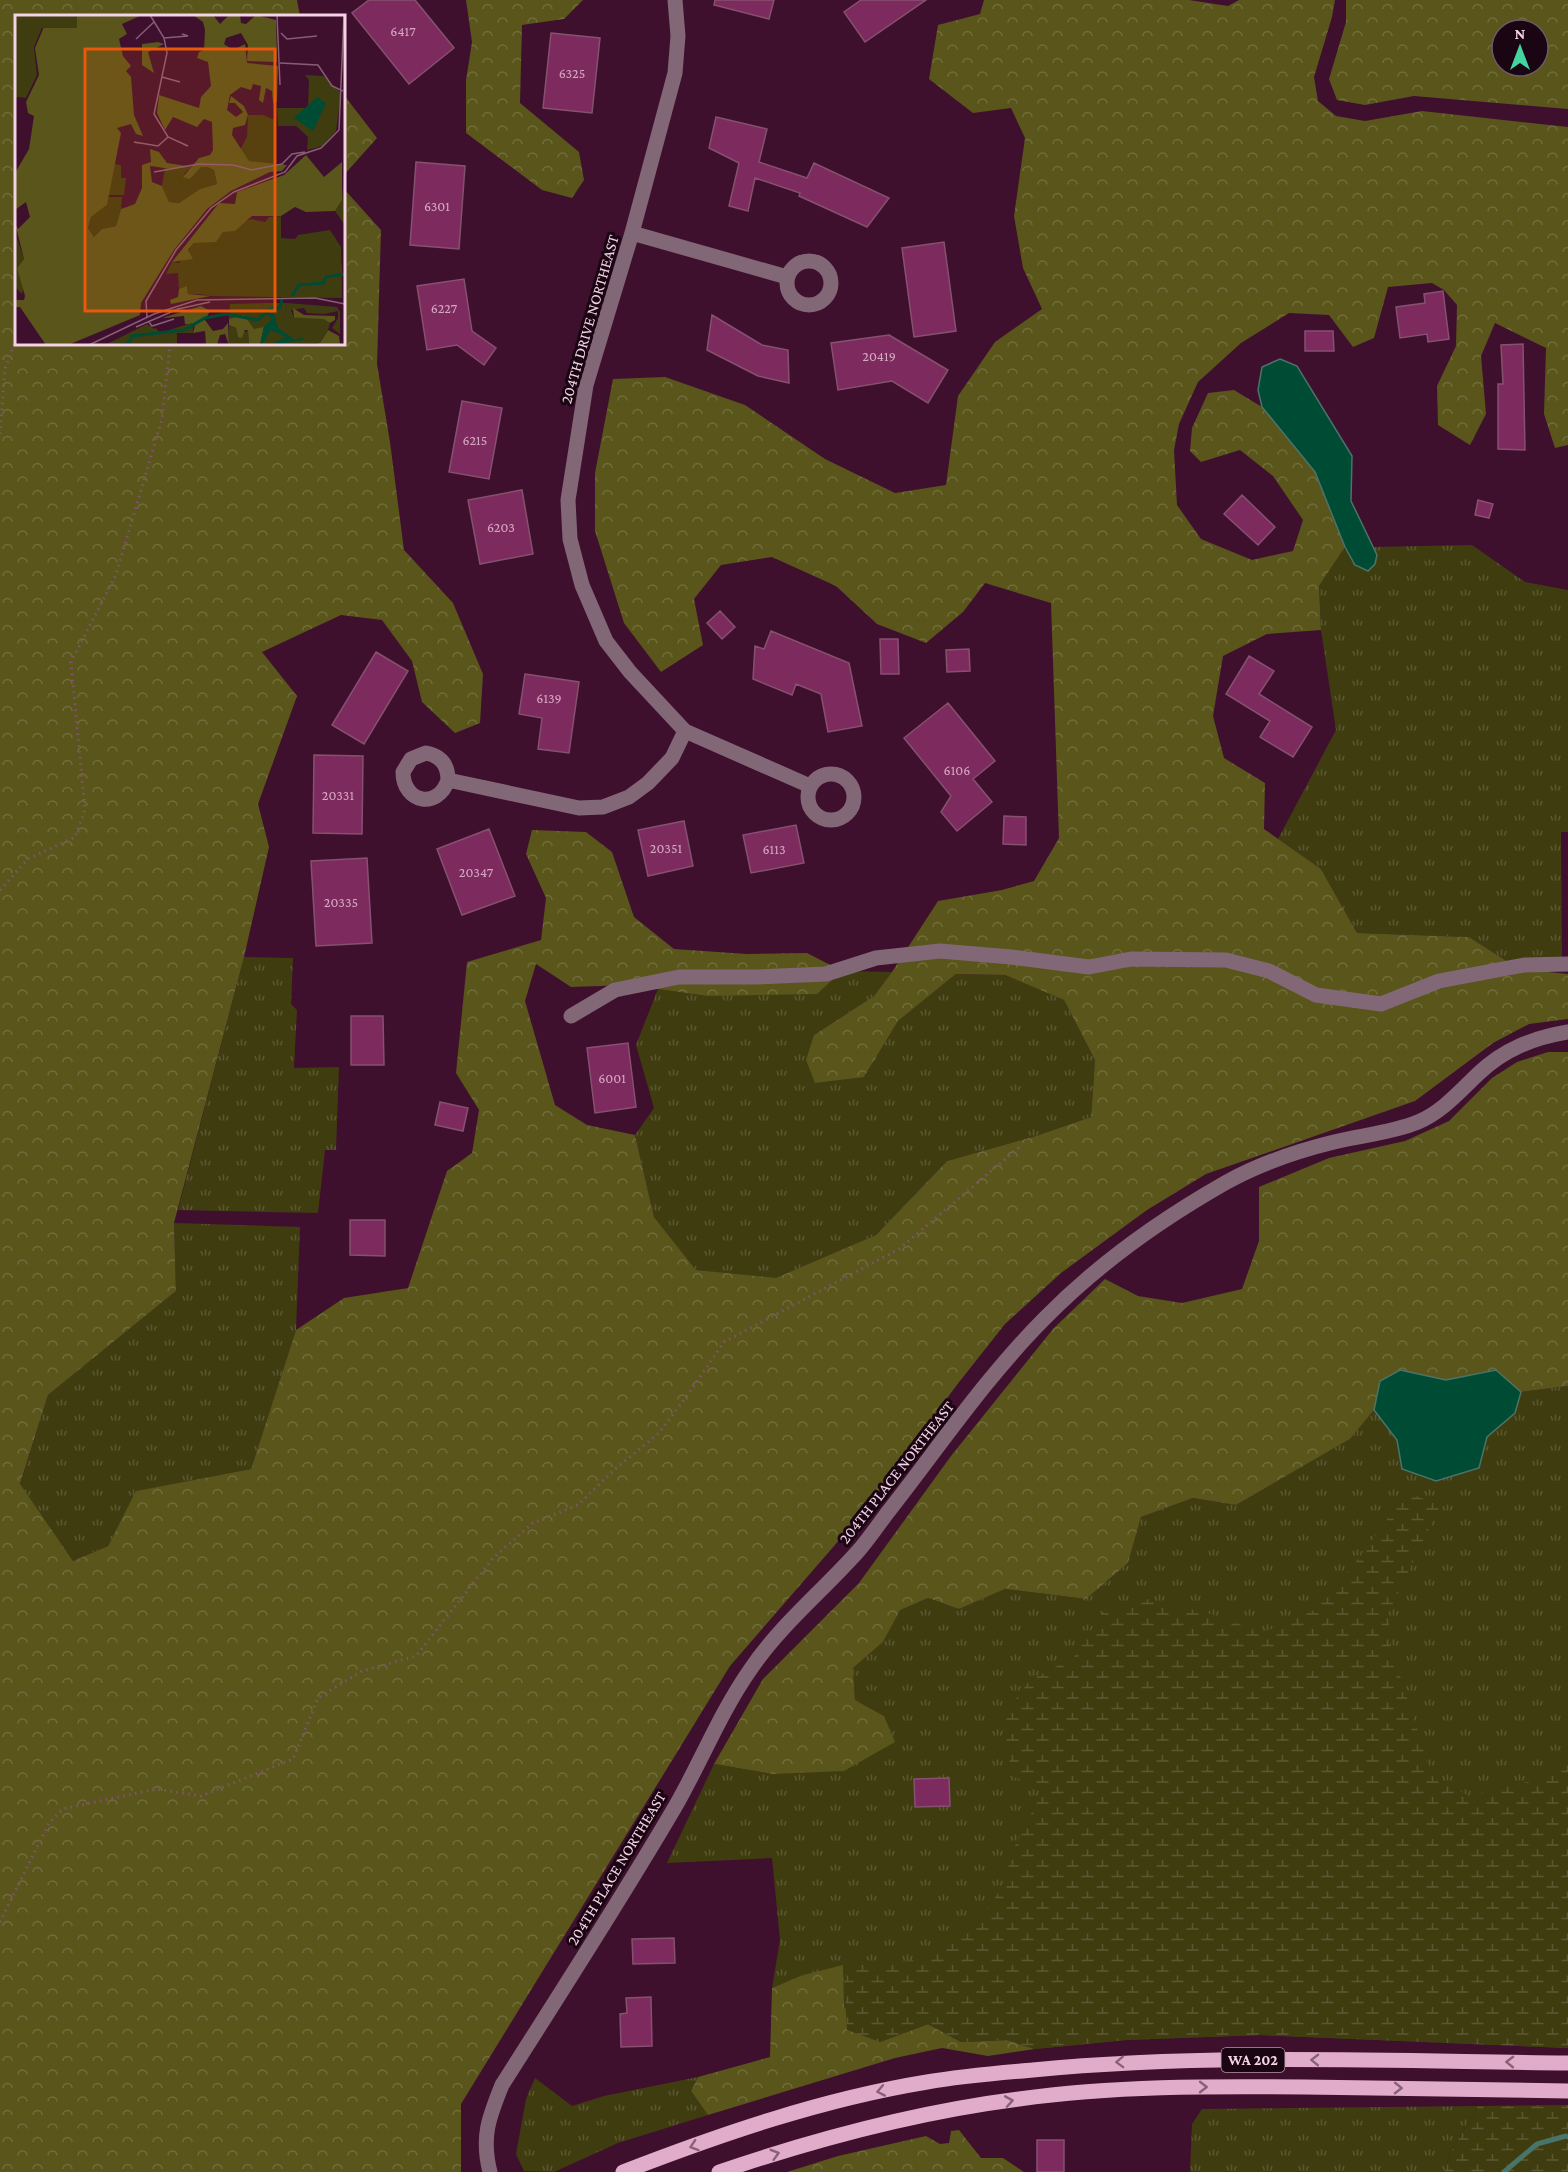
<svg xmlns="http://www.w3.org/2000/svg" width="1568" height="2172" viewBox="0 0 1568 2172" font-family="'Crimson Pro',serif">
<defs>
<pattern id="grass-tufts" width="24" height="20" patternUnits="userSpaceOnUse" patternTransform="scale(1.5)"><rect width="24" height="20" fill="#3f3c10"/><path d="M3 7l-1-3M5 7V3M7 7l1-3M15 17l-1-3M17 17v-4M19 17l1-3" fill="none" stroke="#5b5733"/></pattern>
<pattern id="forest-crowns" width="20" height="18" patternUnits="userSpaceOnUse" patternTransform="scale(1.5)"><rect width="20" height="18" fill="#59551b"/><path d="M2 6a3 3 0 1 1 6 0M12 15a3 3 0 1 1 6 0" fill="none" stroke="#716d3c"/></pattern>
<pattern id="wetland-marsh" width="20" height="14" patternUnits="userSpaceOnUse" patternTransform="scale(1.5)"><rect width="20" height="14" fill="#3f3c10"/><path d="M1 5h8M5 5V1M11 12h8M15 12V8" fill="none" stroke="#5b5733"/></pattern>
</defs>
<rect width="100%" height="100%" fill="#3f0f2e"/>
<!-- grass -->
<path fill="url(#grass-tufts)" d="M1472,545L1525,582L1568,590V832H1561L1562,958L1508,962L1469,937L1357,933L1321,869L1278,839L1336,730L1321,630L1319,586L1345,547L1355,565L1377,555L1373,547Z
M244,957L293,958L291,1004L297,1010L294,1068L339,1067L336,1150H325L318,1213L178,1210Z
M842,971L892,972L874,996L814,1035L864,1077L898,1021L956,974L1005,975L1064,1000L1095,1060L1091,1117L1036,1136L947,1161L876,1235L776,1279L696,1270L654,1217L635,1135L654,1108L636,1045L658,989L707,996Z
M174,1223L300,1227L296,1330L251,1469L137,1491L108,1546L73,1561L20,1485L48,1395L176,1291Z
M1568,1386V2048L1261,2035L1126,2040L1035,2049L1007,2040L961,2042L928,2024L880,2042L800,1976L772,1988L780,1940L772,1858L667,1863L714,1764L773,1774L884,1716L855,1700L853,1668L883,1642L899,1610L928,1598L959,1609L1005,1589L1086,1599L1128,1563L1141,1517L1193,1498L1236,1505L1350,1439L1374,1410L1397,1440L1487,1437L1515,1413L1521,1392Z
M698,2077L691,2091L708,2115L618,2143L554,2172L524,2171L516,2154L526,2099L535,2078L572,2106L604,2096Z
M1478,2106L1450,2153L1444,2172H1190L1192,2124L1202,2109Z"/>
<!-- forest -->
<path fill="url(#forest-crowns)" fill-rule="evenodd" d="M0,0H297L300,16H16V344H344V189L381,230L377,364L390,442L404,550L453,603L483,674L480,723L455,733L422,702L412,661L382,620L341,615L262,652L297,696L258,804L269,847L244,957L174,1223L176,1291L48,1395L20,1484L73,1561L108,1546L136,1491L251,1469L296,1330L344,1298L408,1288L447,1171L472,1153L479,1110L456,1073L467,962L541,940L546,898L526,854L532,830L586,832L612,852L634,917L674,949L747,954L807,953L842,971L817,994L707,996L630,985L571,987L536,964L525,1001L555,1105L587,1125L635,1135L654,1217L696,1270L776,1278L876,1235L947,1161L1036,1136L1091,1117L1095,1060L1064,1000L1005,975L956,974L898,1021L864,1077L815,1083L806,1060L814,1035L874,996L892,972L938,901L1002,890L1034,881L1059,838L1051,603L985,583L963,612L926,643L877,624L836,586L772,557L721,565L694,599L703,645L661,672L624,623L595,531V473L613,379L665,377L745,405L825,459L895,493L946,485L958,396L995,342L1042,309L1023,268L1014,216L1025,138L1011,108L973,113L929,79L938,25L980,14L984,0H1189L1228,6L1239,0H1335L1332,17L1314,77L1318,101L1336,116L1365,121L1422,111L1568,127V445L1555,448L1544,414L1546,348L1495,323L1481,356L1486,414L1470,445L1438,425L1437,386L1456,346L1457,305L1444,290L1432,283L1388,287L1374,338L1353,347L1329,315L1289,313L1241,343L1198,382L1179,424L1174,450L1177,505L1201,539L1252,560L1293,551L1303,520L1273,476L1240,450L1201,462L1190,451L1192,428L1208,393L1234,390L1262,407L1315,472L1345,547L1319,586L1321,630L1267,634L1223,656L1213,716L1224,758L1265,783L1264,829L1321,869L1357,933L1469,937L1519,969L1568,974V1019L1529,1024L1493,1043L1415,1101L1206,1174L1147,1210L1061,1273L1005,1324L956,1386L867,1508L730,1666L461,2104V2172H0Z
M466,0H583L564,19L522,25L520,103L579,152L584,180L572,198L542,190L466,133V80L472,42Z
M1346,0H1568V109L1414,96L1365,105L1337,100L1329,79L1346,22ZM1502,30H1538V66H1502Z
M344,95L377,138L344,175Z
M1548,1052H1568V1386L1521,1392L1495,1370L1446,1380L1400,1370L1380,1381L1374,1410L1350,1439L1236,1505L1193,1498L1141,1517L1128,1563L1086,1599L1005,1589L959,1609L928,1598L900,1610L883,1642L853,1668L855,1700L884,1716L895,1742L844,1771L773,1774L714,1764L763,1679L859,1583L951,1456L1008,1385L1053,1329L1105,1279L1138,1296L1182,1303L1242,1289L1259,1241V1187L1329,1158L1405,1141L1449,1121L1492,1078L1517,1062Z
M843,1965L844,2007L880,2042L928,2024L961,2042L1007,2040L1035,2049L988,2056L942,2048L895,2058L708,2115L691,2091L698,2077L770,2057L772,1988L800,1976Z
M959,2130L981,2158H1003L1024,2172H787L838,2156L926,2136L940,2144L949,2143L951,2131Z"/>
<!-- wetland -->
<path fill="url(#wetland-marsh)" d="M1407,1492L1440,1506L1388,1614L1390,1644L1432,1776L1469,1796L1531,1781L1568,1757V2048L1261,2035L1126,2040L1035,2049L1007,2040L961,2042L928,2024L880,2042L847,2030L843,1965L917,1960L980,1920L1003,1886L1013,1850L1037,1802L1043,1785L1013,1777L1001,1719L1029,1681L1074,1657L1104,1610L1148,1599L1215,1615L1262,1633L1314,1610L1353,1566Z
M1568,2105V2172H1444L1450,2153L1478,2106Z"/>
<!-- water -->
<path fill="#004b34" stroke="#497469" stroke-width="1.5" d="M1280,359L1297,366L1352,456L1351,501L1377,555L1375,564L1368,571L1355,565L1345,547L1315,472L1262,407L1258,390L1262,367Z
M1400,1370L1446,1380L1496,1370L1521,1392L1515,1413L1487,1437L1479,1468L1436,1481L1402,1469L1397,1440L1374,1410L1380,1381Z"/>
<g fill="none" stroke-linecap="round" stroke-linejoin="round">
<!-- stream -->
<path stroke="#497469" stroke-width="5" d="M1504,2172L1537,2144L1566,2136L1568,2137"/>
</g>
<!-- building -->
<path fill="#7d2b5f" stroke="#86506f" stroke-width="1.5" d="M369,0H415L454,48L409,84L352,13Z
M715,0H774L769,19L714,5Z
M861,0H926L865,42L844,12Z
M551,33L600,38L592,113L543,108Z
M716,117L767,129L759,162L807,178L814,163L889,198L867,227L799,196L800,193L755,178L748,211L729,206L739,163L709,148Z
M416,162L465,166L459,249L410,245Z
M944,242L956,331L914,337L902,248Z
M464,279L472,331L496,348L484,365L457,345L427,350L417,286Z
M1443,291L1449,339L1428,342L1427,334L1400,338L1396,307L1425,303L1424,294Z
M712,315L762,345L788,350L789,383L758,376L707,350Z
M1305,331H1333L1334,351H1305Z
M889,335L948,370L928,403L892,381L838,390L831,343Z
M1523,344L1525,450L1498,449V384H1503L1501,345Z
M462,401L502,408L489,479L449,472Z
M522,490L533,554L480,564L468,500Z
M1242,495L1275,527L1258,545L1224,514Z
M1478,500L1493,504L1489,518L1475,515Z
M720,611L735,627L722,639L707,623Z
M771,631L849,663L862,726L828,732L821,694L796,684L792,695L753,679L755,646L764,649Z
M880,639H898L899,674H881Z
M969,649L970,671L947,672L946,650Z
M376,652L408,671L364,744L332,725Z
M1249,656L1274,671L1259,694L1312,727L1293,757L1260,737L1270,721L1226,694Z
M525,674L579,682L569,753L538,749L542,718L519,714Z
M948,703L995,761L973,779L992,802L957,831L941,812L951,796L904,738Z
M314,755L363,756L362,834L313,833Z
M1004,816L1026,817V845L1003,844Z
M684,821L693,866L648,876L638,830Z
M796,825L804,863L751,873L743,835Z
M489,829L515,896L462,915L437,849Z
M367,858L372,943L316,946L311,861Z
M351,1016H383L384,1065H351Z
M628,1043L636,1107L595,1113L587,1048Z
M440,1102L468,1108L463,1131L435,1125Z
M350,1220H385V1256L350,1255Z
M949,1778L950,1806L915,1807L914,1779Z
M674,1938L675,1963L633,1964L632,1939Z
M651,1997L652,2046L621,2047L620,2014L627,2013L626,1998Z
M1037,2140H1064V2172H1037Z"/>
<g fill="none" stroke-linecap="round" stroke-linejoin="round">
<!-- path -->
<path stroke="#7f546e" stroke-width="3" stroke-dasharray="1.5 4.5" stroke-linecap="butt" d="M0,434L5,369L16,339
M0,890L28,859L75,837L85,810L71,662L116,575L162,419L170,344
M0,1922L49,1823L63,1809L156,1789L201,1796L293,1759L318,1698L362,1671L416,1656L493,1558L533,1523L578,1505L615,1469L659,1433L689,1393L724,1342L899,1249L1022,1145"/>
<!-- minor -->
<path stroke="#826876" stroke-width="15" d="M675,0L678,36L675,73L632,233L586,385L568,500L570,539L582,585L606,641L630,672L685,731L810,786
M632,233L787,277
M787 283a22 22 0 1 1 44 0a22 22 0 1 1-44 0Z
M808 797a23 23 0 1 1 46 0a23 23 0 1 1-46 0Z
M448,780C438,810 403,803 403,772L411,759L426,753C441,756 448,765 448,780L579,808L603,807L629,797L648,783L672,758L685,731
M571,1016L615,990L679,977H757L826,974L876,958L940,951L1011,957L1089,967L1131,959L1226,960L1269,971L1316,995L1381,1004L1439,981L1524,965L1568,964
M490,2172C481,2137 489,2117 502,2085C561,1992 620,1901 675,1807C701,1762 720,1713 750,1670C780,1625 824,1590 860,1549C870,1537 879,1524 888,1512C939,1447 986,1377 1045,1318C1097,1265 1160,1220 1225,1183C1259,1164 1297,1151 1334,1142C1362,1135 1391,1133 1418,1122C1442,1112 1459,1092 1478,1074C1504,1049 1533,1038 1568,1032"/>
<!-- major -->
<path stroke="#e1acc9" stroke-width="15" d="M623,2172C721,2134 823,2099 927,2082C962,2076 998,2073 1033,2070C1211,2053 1390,2061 1568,2063
M719,2172C816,2139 917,2112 1019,2099C1113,2086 1209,2086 1305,2087C1392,2088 1480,2089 1568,2091"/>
</g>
<!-- one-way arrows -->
<defs><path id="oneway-chevron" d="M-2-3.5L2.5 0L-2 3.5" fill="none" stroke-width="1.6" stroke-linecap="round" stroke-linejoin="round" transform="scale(1.5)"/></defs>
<g stroke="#876177">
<use href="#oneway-chevron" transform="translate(1315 2060) rotate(-179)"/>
<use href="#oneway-chevron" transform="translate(1120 2062) rotate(178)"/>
<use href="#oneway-chevron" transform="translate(1510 2062) rotate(-179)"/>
<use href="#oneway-chevron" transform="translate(1203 2087)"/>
<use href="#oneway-chevron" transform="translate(1398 2088) rotate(1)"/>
<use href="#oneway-chevron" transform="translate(881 2091) rotate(169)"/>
<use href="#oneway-chevron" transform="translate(1009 2101) rotate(-10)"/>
<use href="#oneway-chevron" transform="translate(694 2146) rotate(162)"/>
<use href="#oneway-chevron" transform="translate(775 2154) rotate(-16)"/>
</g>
<g text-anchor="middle" stroke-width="6" stroke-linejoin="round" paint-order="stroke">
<!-- number labels -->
<g font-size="14" fill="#d6a9c3">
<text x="403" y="36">6417</text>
<text x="572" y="78">6325</text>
<text x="437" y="211">6301</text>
<text x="444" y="313">6227</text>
<text x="879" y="361">20419</text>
<text x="475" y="445">6215</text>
<text x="501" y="532">6203</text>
<text x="549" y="703">6139</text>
<text x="957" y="775">6106</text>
<text x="338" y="800">20331</text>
<text x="666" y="853">20351</text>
<text x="774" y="854">6113</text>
<text x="476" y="877">20347</text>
<text x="341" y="907">20335</text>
<text x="612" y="1083">6001</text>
</g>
<!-- shield labels -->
<rect fill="#1a0612" stroke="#b396a5" stroke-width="1.5" x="1221.5" y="2048" width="63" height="24" rx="4.5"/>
<g font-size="15" font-weight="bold" fill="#f4d3e4">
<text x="1253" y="2065">WA 202</text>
</g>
<!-- street labels -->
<g font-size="16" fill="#f4d3e4" stroke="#1a0612">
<text transform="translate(589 319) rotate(-74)" y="6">204TH DRIVE NORTHEAST</text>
<text transform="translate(896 1472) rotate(-52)" y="6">204TH PLACE NORTHEAST</text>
<text transform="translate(616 1868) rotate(-59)" y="6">204TH PLACE NORTHEAST</text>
</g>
</g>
<!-- overview -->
<g transform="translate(15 15)">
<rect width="330" height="330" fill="#3f0f2e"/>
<path d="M290,60L309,61L326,78L321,116L307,131L292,135L293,122L281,111H263L262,93H293L294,65ZM233,100H248L260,105L259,150L234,146L225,135L232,122ZM330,141V210L320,196L327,185ZM100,149L106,150V163H111L109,180H92ZM178,151L169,159L175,164L186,151L192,152L199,155L202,169L185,174L164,188L154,187L147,171L150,153ZM91,182H107L106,194L101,211L87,214L79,222L73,213L76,202L92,190ZM266,201V223L280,224L283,220L315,215L326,232L327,283L195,281L164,274L163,258L151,259L157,247L164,248L179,228L236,204L250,207L254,202ZM0,217L9,244L2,253L9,270L7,279L0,272ZM249,288L243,300L214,304L215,289ZM272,288L322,292L325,297V319L317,313L323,303V296L309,299L292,298L289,293L276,295L279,303L269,302ZM177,308L178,318H162V330H94L141,313L145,318ZM214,310L221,313L223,322L233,315L234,330H214Z" fill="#3f3c10"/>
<path d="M34,0H127L107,9L112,19L104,24L108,41L116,51L111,56L116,62L119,100L128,121L121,119L116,109L102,113L106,118L92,190L76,202L73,213L79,222L87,214L101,211L106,194L120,189L127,173V150L136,147L135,134L144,137L152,148L172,151L156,154L135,151L137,167L147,171L154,187L164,188L185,174L202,169L199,155L192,152H186L175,164L168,162L184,143L195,140L198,135L197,107L189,104L182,112L158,102L150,115L142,98L144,80L184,93L186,82L196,71L193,47L182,43L184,37L189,35L190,15L188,7L178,0H198L205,9L214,0H225L226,8L231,9L241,0L261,5L262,47L232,46L233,30L226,18L211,23L209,29L218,35L230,29L232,48L263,51L262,87L258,88L257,76L251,73L248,88L244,85L246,71L238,69L236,75L226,72L215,80L212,95L221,102L228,97L220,88H214L216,81L229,91L233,100L230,110L218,113L217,120L234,146L272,150L267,156L255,157L216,176L192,194L159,235L126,288L125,300L53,330H31L5,292H0V285H9L10,281L2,253L9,244L0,208L3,214L15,202L11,187L0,195V158L14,134L19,101L13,98L11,87L24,60L20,33ZM143,27L149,29L133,37L139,58L127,50V29ZM291,140L309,162L327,147V185L320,196L291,197L280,192L266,201H237L220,216L208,217L201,227L179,228L173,235L178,244L157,247L204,188L220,189L222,177L269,160ZM172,271L173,279L195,281L156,289L155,285L163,282L164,274ZM186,291L195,296L190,305L198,316L208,314L213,308L214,330L210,319L205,320L202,330H191L190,316L178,318L180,310L170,309L169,301L147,303ZM278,293L289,300L320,301V305L315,308L279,303ZM229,300L249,312L245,330H234L233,315H230L227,323L223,322L221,313L214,310V304ZM313,315L324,321L325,330H297L305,328Z" fill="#59551b"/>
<path d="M240,214L244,216L238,229L243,248L248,251L262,245V255L275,261L327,250V262L296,271L283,281L173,279L172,271L181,270L191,262L196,250L191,241L195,237L209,227L223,231L229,228ZM249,288H272L269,302L309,304L315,308L313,315L305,328L245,330L249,312L239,314L229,300H243ZM177,308L178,314L151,319L145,330H90L132,309L145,318Z" fill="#3f3c10"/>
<path d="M0,0H62V13H27L19,32L22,60L11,83L2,82L0,87Z" fill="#3f3c10"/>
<path d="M302,82L311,88L298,116L279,103ZM250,297L259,299L263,313L280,325L288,322V325L255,330L271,322L256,315L247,330H245L249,312L257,304Z" fill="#004b34"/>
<path fill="none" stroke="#004b34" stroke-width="3" d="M277,281L284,270L308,268L311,262L329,259M105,330L114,328L117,321L169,315L190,303L211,299L243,305L256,293H265L267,285"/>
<path fill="none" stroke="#875d77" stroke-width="1.5" d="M135,0L149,23L152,38L139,99L153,122L173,131L168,129M262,0L265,70M266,18L272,24L302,21M149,23L173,21L167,19M121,24L139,7M265,48L303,50L317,71L328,76M147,62L165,67M124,128L119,127L143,131L153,122M139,157L184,149L218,150L237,155L267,149L277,139L290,137M330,245V286M132,302L131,286L161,235L196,193L219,177L270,157L282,141L306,133L324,115L329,0M134,307L137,311L159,304M121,312L163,294L195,287M74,330L139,299L182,285L300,283L330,289"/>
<path fill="#e8590c" fill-opacity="0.15" stroke="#e8590c" stroke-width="3" d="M70,34H260V296H70Z"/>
<rect width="330" height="330" fill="none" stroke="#f4d3e4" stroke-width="3"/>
</g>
<!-- north arrow -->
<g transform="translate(1520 48)"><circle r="28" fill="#1a0612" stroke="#715866" stroke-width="1.5"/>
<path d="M0-4.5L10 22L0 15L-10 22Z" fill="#43d4a0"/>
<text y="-9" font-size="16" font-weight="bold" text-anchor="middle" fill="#f4d3e4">N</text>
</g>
</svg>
